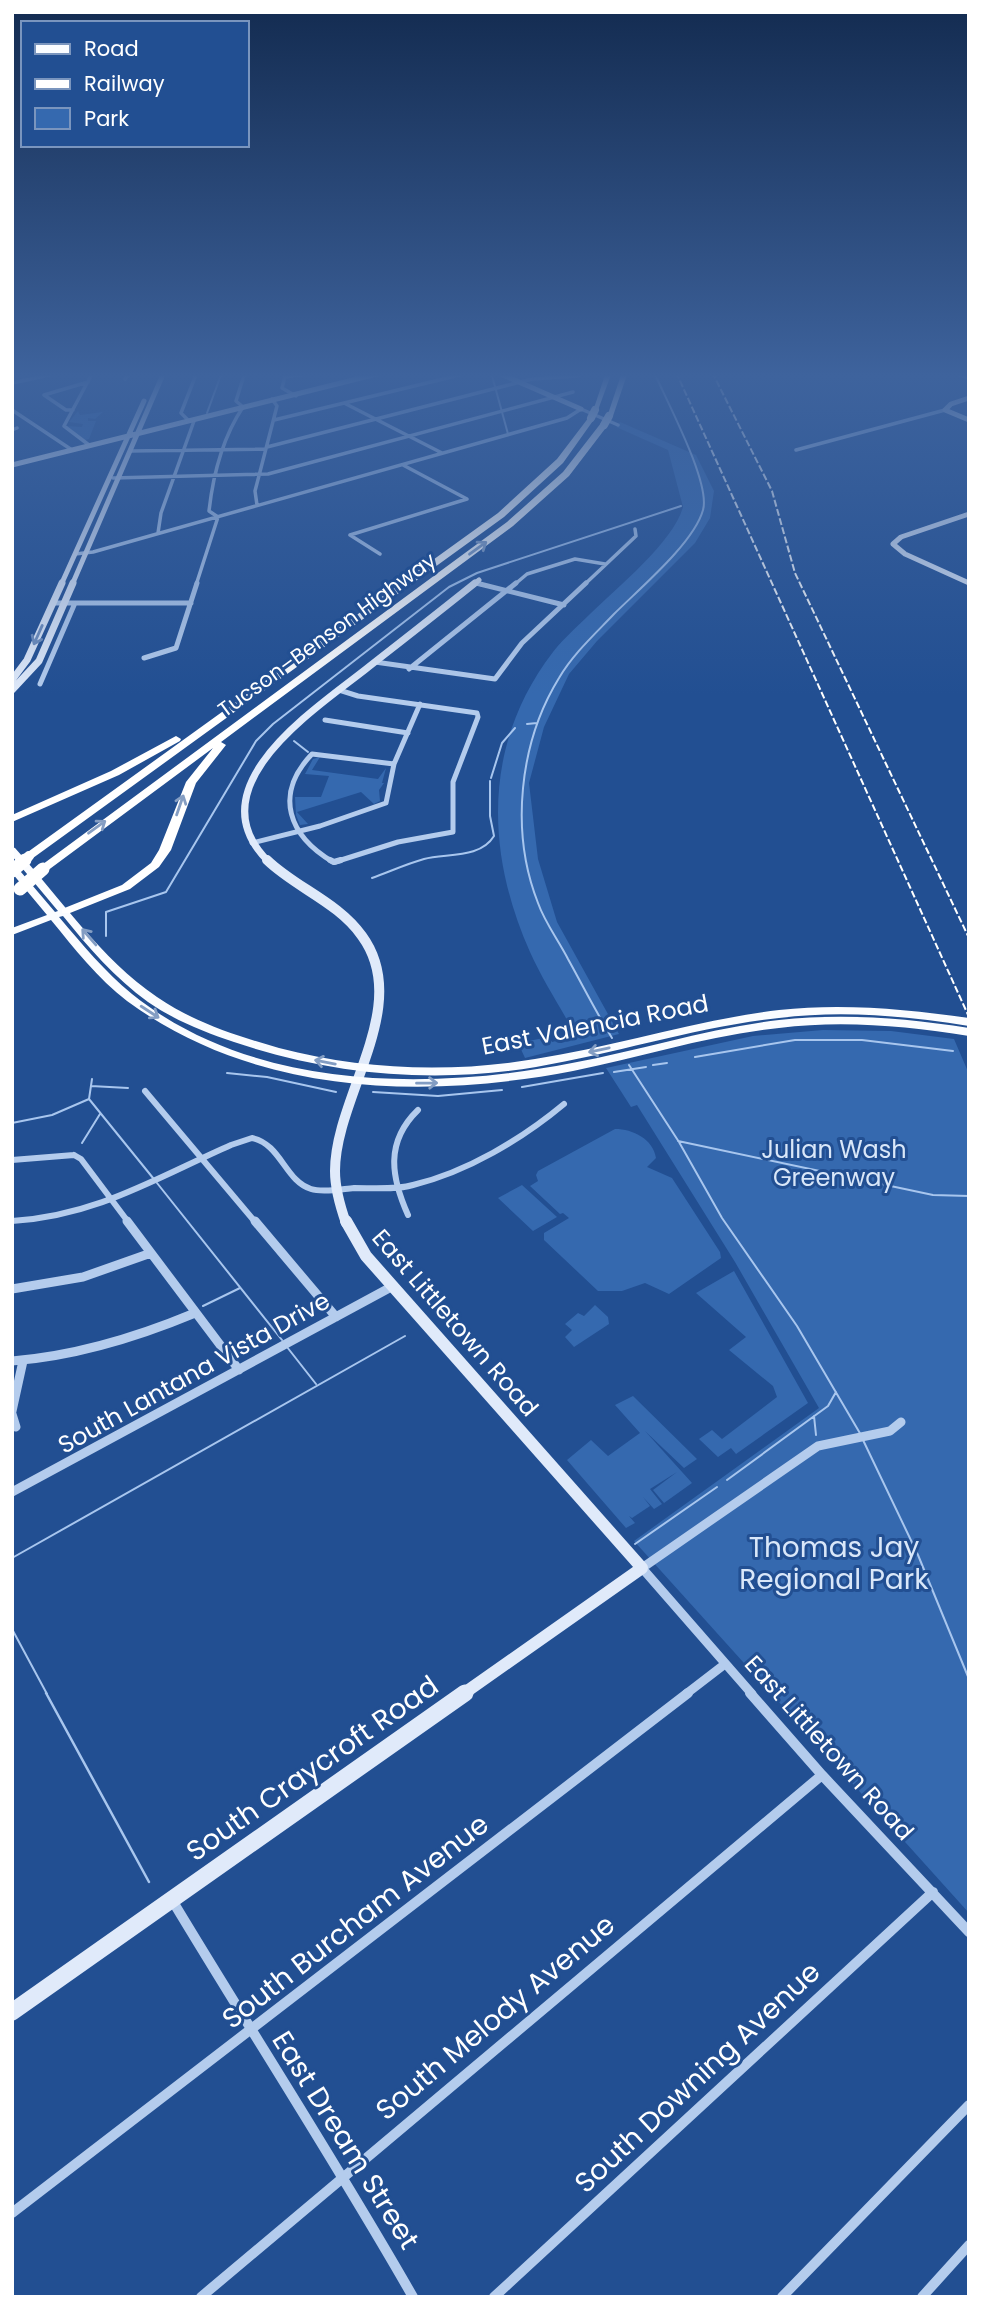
<svg xmlns="http://www.w3.org/2000/svg" width="981" height="2309" viewBox="0 0 981 2309" font-family="Poppins,sans-serif">
<rect width="100%" height="100%" fill="#224f92"/>
<!-- green -->
<path fill="#3569af" d="M78,411L80,415L103,412L95,419L88,418V421H96L89,439L85,440L67,426L82,427L83,424L69,422Z
M620,422L696,455L714,491L710,518L695,543L597,641L569,674L544,727L529,783L538,859L557,922L619,1034L525,1058L518,1043L549,1037L552,1042L576,1036C561,1008 543,981 530,952C485,851 483,743 553,652C564,638 578,626 590,614C617,588 674,541 683,507L668,450L616,427Z
M320,757L312,770L378,779L386,768L382,783H384L379,790L380,801L374,804L361,792L297,812L308,824L300,825L296,815L295,797H321L329,776L305,774L313,759Z
M823,1030L891,1031L954,1039L969,1074V1913L634,1541L819,1408L735,1262L637,1105L631,1107L606,1068L753,1036Z
M615,1129C633,1129 653,1139 656,1158L647,1167L672,1178L720,1252L721,1258L669,1294L645,1283L622,1291H598L544,1240V1233L569,1218L563,1213L560,1214L530,1186L538,1181L536,1175L538,1171Z
M522,1185L557,1217L533,1231L498,1198Z
M734,1271L808,1403L736,1454L731,1448L718,1457L699,1439L712,1430L722,1439L777,1397L773,1386L729,1350L746,1337L696,1293Z
M595,1305L608,1317L609,1324L574,1347L565,1337L572,1330L565,1324L578,1313L584,1316Z
M633,1396L697,1459L684,1468L645,1431L692,1483L664,1503L653,1490L677,1472L650,1489L662,1504L654,1509L643,1497L650,1506L632,1518L629,1516L635,1523L626,1528L567,1460L591,1440L608,1456L640,1433L615,1405Z"/>
<g fill="none" stroke-linecap="round" stroke-linejoin="round">
<!-- stream-far1 -->
<path stroke="#a8c6ee" stroke-width="2" d="M491,372L508,434
M207,413L222,372
M527,724L537,723
M294,741L308,752
M491,778L502,743L515,728
M372,878C389,872 406,864 424,859C446,853 480,859 494,836L490,816V781
M106,936V912L166,892L256,741L273,724L449,587L477,573L681,506
M612,1038C596,1012 583,986 568,959C559,941 545,923 538,903C510,832 519,743 559,678C573,654 595,634 614,614C639,589 694,543 703,510C711,483 666,400 654,372
M695,1057L795,1040H862L953,1051
M629,1065L679,1142L722,1218L797,1326L861,1435
M653,1065L667,1063
M614,1072L646,1067
M227,1073L267,1077L336,1092
M91,1086L128,1088
M522,1087L603,1073
M373,1092L438,1096L502,1090
M89,1099L153,1178
M12,1123L52,1115L89,1099L92,1079
M678,1141L933,1195L969,1196
M82,1143L100,1114
M157,1183L282,1340
M203,1306L240,1288
M287,1347L316,1384
M814,1416L816,1435
M863,1440L918,1555L969,1679
M727,1480L828,1406L836,1392
M635,1544L717,1487
M12,1558L405,1336
M12,1629L47,1694"/>
<!-- stream -->
<path stroke="#a8c6ee" stroke-width="2.5" d="M46,1693L149,1882"/>
<!-- street-far4 -->
<path stroke="#b4cced" stroke-width="3.5" d="M286,372L282,388L296,396
M960,372V375L969,378
M12,375L29,372
M285,377L322,372
M125,379L131,372
M12,383L64,372
M346,404L442,453
M12,410L72,450
M73,410H66L44,395L88,382
M188,420L181,413L197,372
M274,420L472,372
M12,430L17,428
M89,445L64,426L93,372
M267,447L532,379L578,376
M796,450L945,410
M130,451L266,449
M113,478L268,474L573,392
M257,505L255,491L277,406L272,399
M158,533L161,513L194,421
M75,554L93,552L567,418L581,409L618,425
M380,554L350,535L467,499L403,465
M476,583L483,585
M196,585L218,517L209,511C213,475 223,437 243,407L236,401L245,372
M514,585L527,574L575,559L605,564
M584,585L636,536L635,529"/>
<!-- street-far3 -->
<path stroke="#b4cced" stroke-width="5" d="M476,583L564,605
M53,603H191
M144,658L176,648L197,583
M375,662L495,679L522,643L586,583
M409,669L516,583
M40,684L75,603
M325,720L408,733
M252,843L320,826L386,803L394,764L420,704
M333,862C289,836 273,795 312,754L394,764
M335,862L398,842L453,832V782L478,717L477,713L358,696L339,690"/>
<!-- street-far2 -->
<path stroke="#b4cced" stroke-width="6" d="M330,860L334,862L341,860
M145,1091L256,1223
M74,1155L81,1159L129,1223
M12,1160L74,1155
M408,1215C391,1177 385,1142 418,1110
M12,1221C96,1216 156,1178 231,1145L252,1138C281,1144 285,1181 311,1189C323,1193 342,1189 354,1188C373,1188 395,1190 413,1185C467,1172 522,1139 564,1104"/>
<!-- street-far1 -->
<path stroke="#b4cced" stroke-width="9" d="M127,1221L239,1370
M255,1221L336,1317
M12,1289L83,1277L151,1253
M12,1361C76,1356 135,1338 195,1313
M12,1411L23,1361
M12,1414L16,1427
M12,1492L393,1286
M686,1694L725,1664
M752,1694L642,1568L818,1446L890,1431L901,1422"/>
<!-- street -->
<path stroke="#b4cced" stroke-width="10" d="M750,1693L822,1775L969,1932
M172,1900C252,2033 336,2162 413,2297
M12,2213L688,1693
M201,2297L822,1775
M494,2297L933,1892
M782,2297L969,2105
M922,2297L969,2245"/>
<!-- secondary-far4 -->
<path stroke="#e0eafa" stroke-width="5" d="M496,372L581,409
M969,398L951,404L945,410L969,420
M12,465L385,372
M969,514L901,537L893,544L905,554L969,583
M61,585L144,401
M72,585L164,372
M473,585L479,580"/>
<!-- secondary-far3 -->
<path stroke="#e0eafa" stroke-width="7" d="M12,680L27,660L62,583
M12,690L39,661L73,583
M269,862C193,788 314,710 366,669C403,640 439,612 475,583"/>
<!-- secondary-far2 -->
<path stroke="#e0eafa" stroke-width="10" d="M267,860C296,888 338,902 362,936C413,1006 335,1096 335,1171C335,1189 340,1206 346,1223"/>
<!-- secondary-far1 -->
<path stroke="#e0eafa" stroke-width="12" d="M346,1221L366,1256L642,1568L463,1694"/>
<!-- secondary -->
<path stroke="#e0eafa" stroke-width="17" d="M12,2012L465,1693"/>
<!-- primary -->
<path fill="#fafcff" fill-rule="evenodd" d="M12,847L15,848C60,898 101,959 157,997C193,1022 237,1036 279,1048C362,1070 451,1073 535,1059C617,1046 697,1020 779,1010C842,1003 906,1009 969,1018V1026C906,1016 843,1010 779,1018C697,1027 618,1053 536,1067C435,1084 331,1075 234,1042C204,1032 174,1020 148,1002C115,978 88,947 63,916L59,917C82,944 105,972 132,994C253,1091 428,1091 572,1063C642,1050 709,1028 779,1020C843,1013 906,1018 969,1028V1036C906,1026 843,1020 779,1028C709,1035 642,1057 573,1071C422,1100 255,1095 127,1001C98,979 74,948 51,920L12,935V928L47,915L12,873V864L15,865L55,912L58,911L12,856Z"/>
<!-- highway -->
<path fill="#fff" fill-rule="evenodd" d="M606,372H612L598,410L593,411Z
M622,372H628L613,416L607,417Z
M589,417L595,418L563,463L504,517L33,858H25V854L498,513L557,459Z
M601,423L608,425L569,476L513,526L221,742L226,745L196,783L171,850L159,867L130,889L70,913H62V909L122,885L151,863L159,850L186,782L213,748L47,871H39V867L507,522L563,472Z
M176,736L181,739L180,741L119,775L12,822V815L111,771Z"/>
<!-- rail -->
<path stroke="#fff" stroke-width="2" stroke-dasharray="7 2.5" stroke-linecap="butt" d="M676,372L969,1017
M712,372L772,491L795,573L969,938"/>
<!-- highway-bridge-far2 -->
<path stroke="#fff" stroke-width="8" d="M591,418L595,410
M604,425L609,416"/>
<!-- highway-bridge-far1 -->
<path stroke="#fff" stroke-width="10" d="M23,862L29,856"/>
<!-- highway-bridge -->
<path stroke="#fff" stroke-width="13" d="M12,871L25,860
M20,889L43,869"/>
</g>
<!-- one-way arrows -->
<defs><path id="oneway-shaft" d="M-6 0H5M1.5-3L5.5 0L1.5 3" fill="none" stroke-width="1.6" stroke-linecap="round" stroke-linejoin="round" transform="scale(1.75)"/></defs>
<g stroke="#859ec3">
<use href="#oneway-shaft" transform="translate(478 548) rotate(-36)"/>
<use href="#oneway-shaft" transform="translate(180 805) rotate(-71)"/>
<use href="#oneway-shaft" transform="translate(97 827) rotate(-36)"/>
</g>
<use stroke="#6e8dbc" href="#oneway-shaft" transform="translate(38 635) rotate(114)"/>
<g stroke="#839dc3">
<use href="#oneway-shaft" transform="translate(89 937) rotate(-131)"/>
<use href="#oneway-shaft" transform="translate(150 1012) rotate(33)"/>
<use href="#oneway-shaft" transform="translate(599 1050) rotate(168)"/>
<use href="#oneway-shaft" transform="translate(325 1062) rotate(-169)"/>
<use href="#oneway-shaft" transform="translate(427 1083) rotate(-1)"/>
</g>
<!-- sky -->
<linearGradient id="sky" x2="0" y2="1"><stop stop-color="#132b50"/><stop offset="0.54" stop-color="#3e639d"/><stop offset="1" stop-color="#3e639d" stop-opacity="0"/></linearGradient>
<rect width="981" height="695" fill="url(#sky)"/>
<g text-anchor="middle" stroke-width="6" stroke-linejoin="round" paint-order="stroke">
<!-- far-street labels -->
<g font-size="21" fill="#fff" stroke="#224f92">
<text transform="translate(327 635) rotate(-36)" y="7">Tucson–Benson Highway</text>
</g>
<!-- street labels -->
<g font-size="24" fill="#fff" stroke="#224f92">
<text transform="translate(595 1025) rotate(-11)" y="8">East Valencia Road</text>
<text transform="translate(455 1323) rotate(49)" y="8">East Littletown Road</text>
<text transform="translate(194 1373) rotate(-29)" y="8">South Lantana Vista Drive</text>
<text transform="translate(829 1748) rotate(48)" y="8">East Littletown Road</text>
</g>
<!-- park labels -->
<g font-size="24" fill="#d9e7f9" stroke="#224f92">
<text x="834" y="1158">Julian Wash<tspan x="834" dy="28">Greenway</tspan></text>
</g>
<!-- near-park labels -->
<g font-size="28" fill="#d9e7f9" stroke="#224f92">
<text x="834" y="1557">Thomas Jay<tspan x="834" dy="32">Regional Park</tspan></text>
</g>
<!-- near-street labels -->
<g font-size="28" fill="#fff" stroke="#224f92">
<text transform="translate(312 1768) rotate(-35)" y="10">South Craycroft Road</text>
<text transform="translate(355 1921) rotate(-38)" y="10">South Burcham Avenue</text>
<text transform="translate(495 2017) rotate(-40)" y="10">South Melody Avenue</text>
<text transform="translate(697 2077) rotate(-43)" y="10">South Downing Avenue</text>
<text transform="translate(346 2140) rotate(58)" y="10">East Dream Street</text>
</g>
</g>
<!-- border -->
<rect width="981" height="2309" fill="none" stroke="#ffffff" stroke-width="28"/>
<!-- legend -->
<rect x="21" y="21" width="228" height="126" fill="#224f92" stroke="#7a95be" stroke-width="2"/>
<rect x="35" y="44" width="35" height="10" fill="#fafcff" stroke="#7a95be" stroke-width="2"/>
<text x="84" y="56" font-size="21" fill="#ffffff">Road</text>
<rect x="35" y="79" width="35" height="10" fill="#ffffff" stroke="#7a95be" stroke-width="2"/>
<text x="84" y="91" font-size="21" fill="#ffffff">Railway</text>
<rect x="35" y="108" width="35" height="21" fill="#3569af" stroke="#7a95be" stroke-width="2"/>
<text x="84" y="126" font-size="21" fill="#ffffff">Park</text>
</svg>
